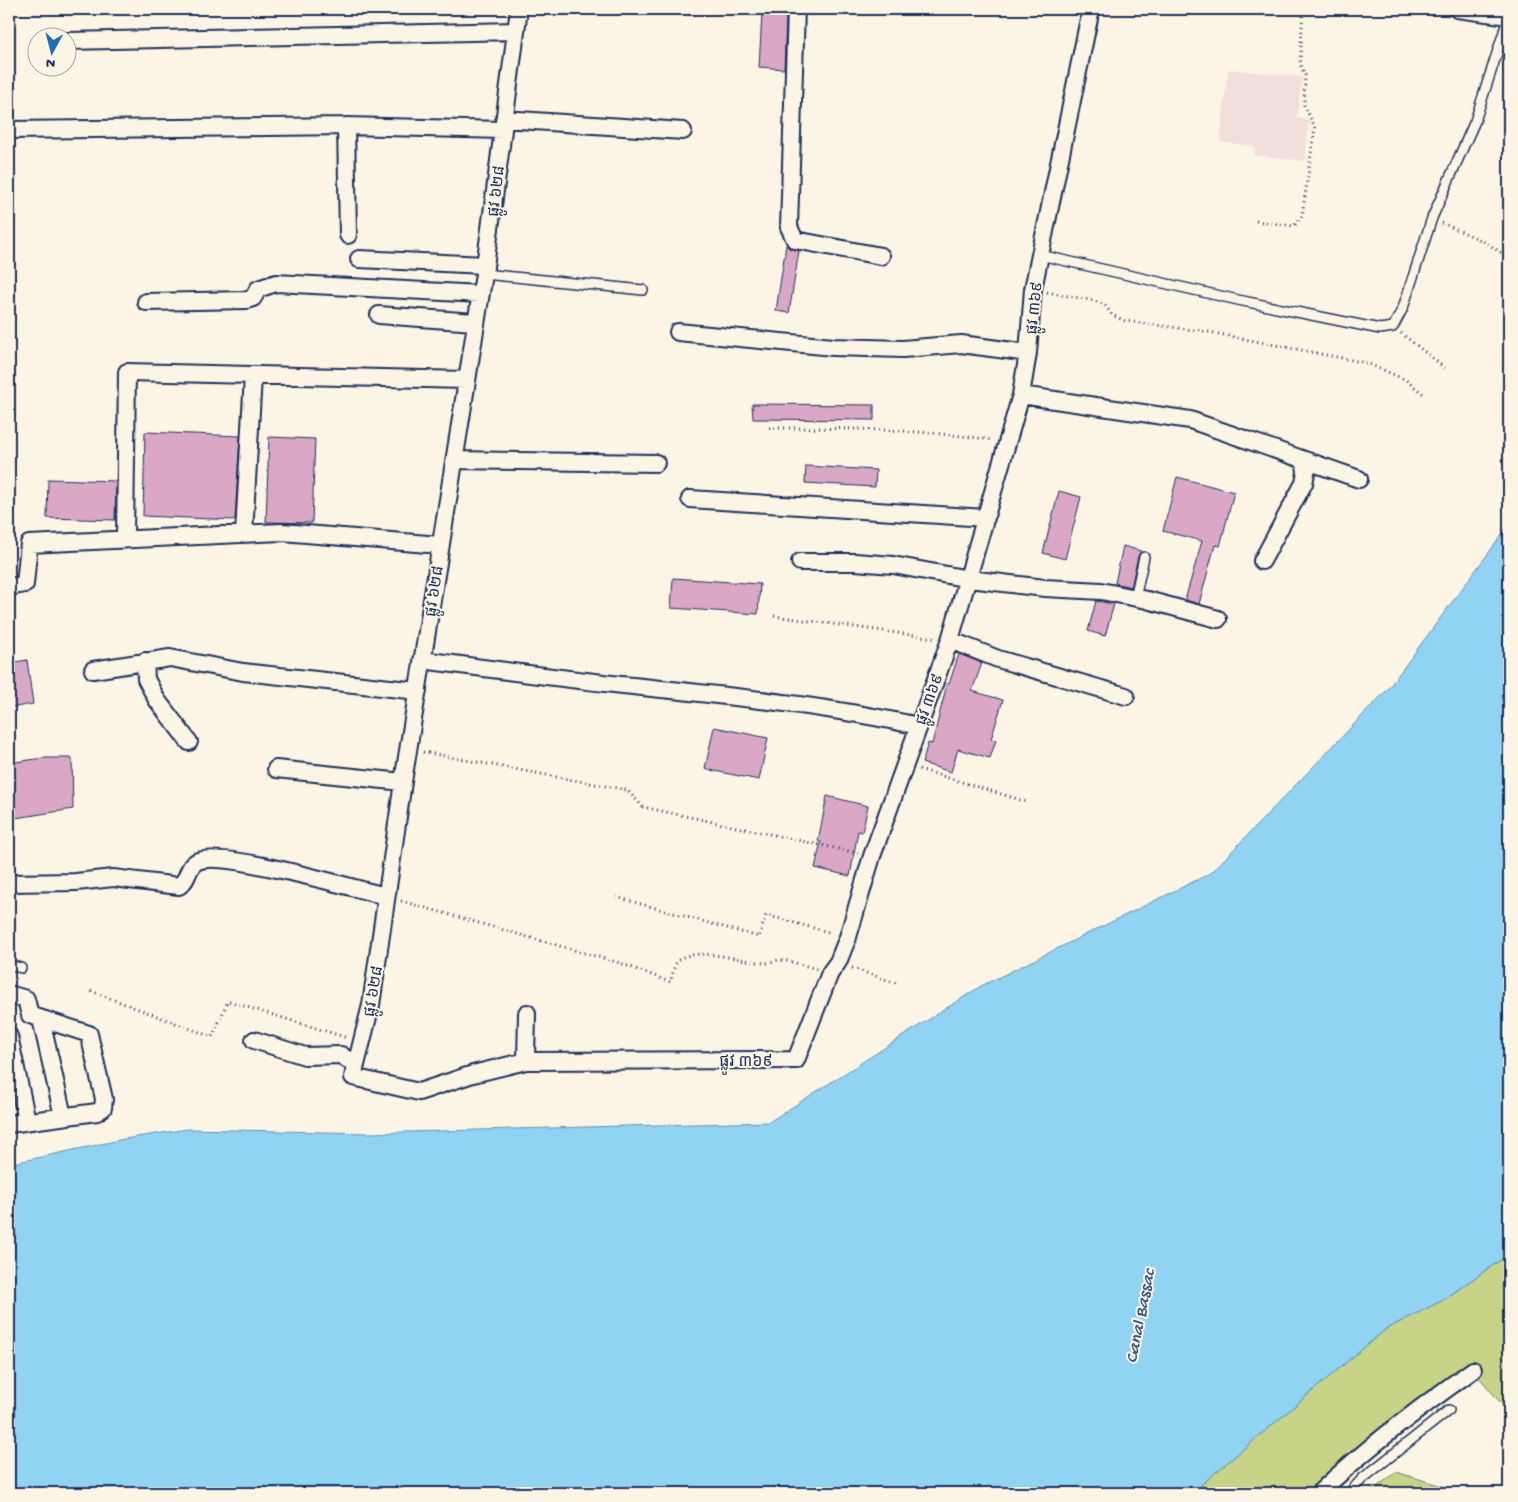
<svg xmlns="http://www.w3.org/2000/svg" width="1518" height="1502" viewBox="0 0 1518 1502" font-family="'Gochi Hand','Noto Sans Khmer',sans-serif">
<rect width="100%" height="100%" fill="#fcf5e5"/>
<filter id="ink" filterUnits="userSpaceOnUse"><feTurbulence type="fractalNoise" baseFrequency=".02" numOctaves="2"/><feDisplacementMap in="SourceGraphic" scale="10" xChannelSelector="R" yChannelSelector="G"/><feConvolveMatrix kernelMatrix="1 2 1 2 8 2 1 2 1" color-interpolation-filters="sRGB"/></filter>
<g filter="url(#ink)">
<!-- built -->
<path fill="#f2dedb" d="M1228,69L1302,77L1297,118L1309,120L1305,161L1254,155L1255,146L1220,142Z"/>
<!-- green -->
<path fill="#c7d387" stroke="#718172" d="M1509,1254V1409L1505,1408L1473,1370L1319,1493H1196L1203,1483L1386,1329L1443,1300Z
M1396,1472L1455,1490L1457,1493H1369Z"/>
<!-- water -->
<path fill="#91d3f3" stroke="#6291b7" d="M1509,521V1254L1443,1300L1386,1329L1203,1483L1196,1493H9V1164L124,1139L188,1129L369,1133L769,1122L981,986L1211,873L1387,690L1504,532Z"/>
<!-- building -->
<path fill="#daa7c5" stroke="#1b2f5e" d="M762,14L786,16L784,69L759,67Z
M786,245L789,248L799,251L789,313L776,311Z
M752,404L874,405V420L753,419Z
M145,432L240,436L235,520L143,516Z
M269,437L315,439L312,523L266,522Z
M806,466L876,470L875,487L805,483Z
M1177,477L1234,492L1220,546L1215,545L1199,604L1185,600L1202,541L1163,531Z
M48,479L116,481L115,520L47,518Z
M1059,491L1081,497L1065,559L1043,553Z
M1123,546L1141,551L1138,556L1131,587L1115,583Z
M673,578L760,584L758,614L671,608Z
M1096,601L1114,604L1105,636L1088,631Z
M959,654L982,663L972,691L1003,700L991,739L996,740L990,758L958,749L951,772L922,763L928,743L932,744L947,684H949Z
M27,660L33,704L9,708V663Z
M714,727L768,738L759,780L705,769Z
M43,758H72L73,809L9,819V763Z
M827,796L868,806L862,832L858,831L850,876L815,868L821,842L818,841Z"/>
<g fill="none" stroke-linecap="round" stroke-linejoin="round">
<defs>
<path id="lane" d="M1040,255L1238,300L1380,329L1393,327L1403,308L1432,218L1475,121L1509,16
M484,274L643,290
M1135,598L1144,557
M9,965L21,968
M1349,1493L1362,1479L1449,1410"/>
<path id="street" d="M519,9L484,274L403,782L371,1005L353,1077L419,1092L473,1074L526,1061L796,1060L830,973L838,962L848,937L872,856L950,640L1021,395L1028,353L1033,289L1091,9
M796,9L789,227L795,240L881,256
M1457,9L1509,16
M68,41L516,31
M504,119L683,131
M346,126L348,235
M9,130L346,126L503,130
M359,259L485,265
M146,302L247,300L253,298L258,289L276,283L480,294
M379,315L475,322
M678,332L833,347L903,349L961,344L1028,353
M1021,395L1190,420L1359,479
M455,460L656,463
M690,499L986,518
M244,533L253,376
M125,539L127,372L466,380
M1262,561L1304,483L1306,473L1305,462
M800,562H855L893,565L969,579L1045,588L1101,591L1147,600L1218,619
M9,587L25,584L29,544L282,532L440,545
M950,640L998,659L1126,696
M422,660C492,669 562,679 633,686C728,696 824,705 918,726
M145,661L146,679L157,700L189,742
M93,670L170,658L243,672L418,691
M276,769L403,782
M9,883L76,882L113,878L179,886C189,880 187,867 196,862C218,848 355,889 386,896
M9,994L26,999L30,1015L89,1034L104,1099L103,1108L97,1112L9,1124
M41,1019L63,1116
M9,1036L27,1121
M254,1040L305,1056L341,1055L355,1065
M526,1061L527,1013
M1319,1493C1367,1447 1419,1408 1473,1370"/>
</defs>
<!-- lane casing -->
<use href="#lane" stroke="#1b2f5e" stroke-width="12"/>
<!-- street casing -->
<use href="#street" stroke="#1b2f5e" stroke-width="20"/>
<!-- path -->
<path stroke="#1b2f5e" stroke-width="3" stroke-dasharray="1 4" stroke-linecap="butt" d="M1256,221L1294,226L1302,216L1315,127L1304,105L1305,75L1300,64L1303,9
M1442,223L1483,241L1508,257
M1047,292L1095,301L1105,305L1112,315L1125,321L1209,332L1367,363L1406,380L1426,396
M1401,333L1445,368
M769,428C844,428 918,429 992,440
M774,616L934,638
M423,752L627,790L643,807L858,853
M919,769L1027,802
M616,897L759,937L766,915L832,933
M401,901L620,963L670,982C673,975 674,961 681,958C700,948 744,961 765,963C770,963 775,960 780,960C792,961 805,966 817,969
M852,968L899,984
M91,991L212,1037L228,1001L348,1038"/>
<!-- lane -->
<use href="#lane" stroke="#fcf5e5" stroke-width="9"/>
<!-- street -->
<use href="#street" stroke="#fcf5e5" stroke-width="16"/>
</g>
</g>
<g text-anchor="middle" stroke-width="4" stroke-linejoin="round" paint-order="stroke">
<!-- street labels -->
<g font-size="16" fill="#1b2f5e" stroke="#fcf5e5">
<text transform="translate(495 191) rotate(-83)" y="6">ផ្លូវ ៦២៨</text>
<text transform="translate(1033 308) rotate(-84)" y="6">ផ្លូវ ៣៦៩</text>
<text transform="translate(433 591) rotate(-81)" y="6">ផ្លូវ ៦២៨</text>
<text transform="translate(928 699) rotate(-70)" y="6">ផ្លូវ ៣៦៩</text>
<text transform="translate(372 991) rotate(-80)" y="6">ផ្លូវ ៦២៨</text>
<text x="746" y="1066">ផ្លូវ ៣៦៩</text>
</g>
<!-- water labels -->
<g font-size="18" font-style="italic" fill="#385883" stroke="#fcf5e5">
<text transform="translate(1139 1316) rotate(-79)" y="6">Canal Bassac</text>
</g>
</g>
<!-- margin -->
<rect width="1518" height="1502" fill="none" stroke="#fcf5e5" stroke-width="30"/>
<rect x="15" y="15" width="1488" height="1472" fill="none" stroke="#1b2f5e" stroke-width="2" filter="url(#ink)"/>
<!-- north arrow -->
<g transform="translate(52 52) rotate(187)"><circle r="24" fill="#fcf5e5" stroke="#a2a6af"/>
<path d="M0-4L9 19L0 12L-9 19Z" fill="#1f6fb2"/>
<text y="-8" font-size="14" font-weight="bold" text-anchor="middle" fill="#1b2f5e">N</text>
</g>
</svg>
